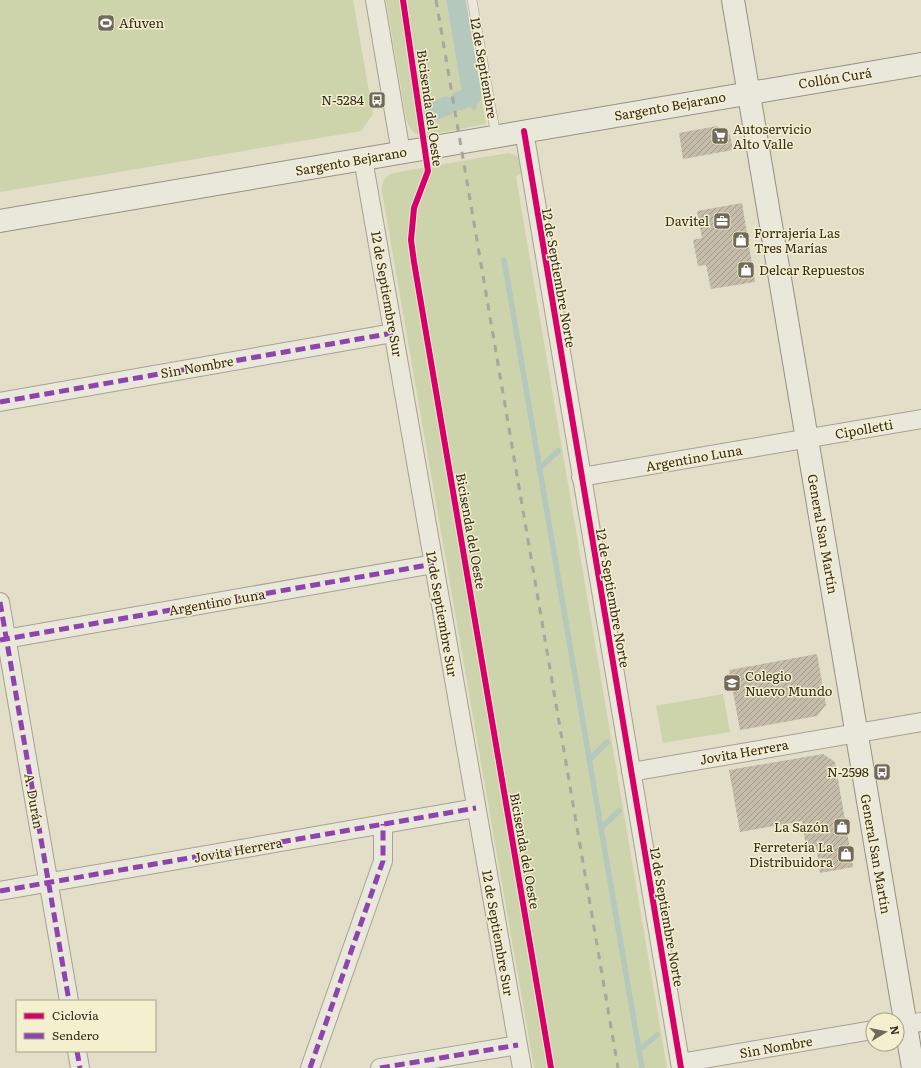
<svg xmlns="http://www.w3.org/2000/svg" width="921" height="1068" viewBox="0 0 921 1068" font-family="Literata,serif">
<defs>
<pattern id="building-hatch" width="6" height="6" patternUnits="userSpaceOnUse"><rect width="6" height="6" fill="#c5bcaa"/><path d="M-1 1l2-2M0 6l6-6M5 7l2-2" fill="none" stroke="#a1998a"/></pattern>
</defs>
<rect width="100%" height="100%" fill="#e2dec8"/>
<!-- green -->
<path fill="#cdd3ab" d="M0,0H353L373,114L361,131L0,192Z
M386,0H465L486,124L423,136C413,135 409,128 406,118Z
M508,153C519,155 521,160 524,170L516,177L667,1068H534L382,192C382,182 383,177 393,173Z
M723,694L730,732L663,743L656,706Z"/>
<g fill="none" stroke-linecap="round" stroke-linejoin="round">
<!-- stream -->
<path stroke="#b5c8be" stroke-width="5.5" d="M472,96L474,107
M504,260L642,1068
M539,469L558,451
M589,760L607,742
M601,828L619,811
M639,1050L657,1035"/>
<!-- canal -->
<path stroke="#b5c8be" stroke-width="19" d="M456,0L472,96L459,101
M429,113L446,106"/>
</g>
<!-- building -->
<path fill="url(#building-hatch)" d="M717,126L730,135L733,150L683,159L679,133Z
M742,203L755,282L711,289L706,265L698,266L693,240L702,238L697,211Z
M817,654L826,705L817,716L740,730L729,670Z
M823,754L835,762L853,867L820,873L816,846L806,847L802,821L740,832L729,770Z"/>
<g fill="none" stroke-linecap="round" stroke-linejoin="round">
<defs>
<path id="service" d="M472,0L496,136"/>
<path id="minor" d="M375,0L401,153
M524,131L681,1068
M363,159L522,1068
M0,402L393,333
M581,477L921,419
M0,602L69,1001
M0,640L434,564
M631,772L921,722
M0,891L476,808
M897,1026L921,1022
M77,1051L80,1068
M680,1063L873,1030
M310,1068L383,861V824
M380,1068L518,1045"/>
<path id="secondary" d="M733,0L913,1068
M0,221L921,64"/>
</defs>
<!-- service casing -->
<use href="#service" stroke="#a7a292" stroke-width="10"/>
<!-- minor casing -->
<use href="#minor" stroke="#a7a292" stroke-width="20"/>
<!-- secondary casing -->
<use href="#secondary" stroke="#969282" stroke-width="24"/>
<!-- service -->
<use href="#service" stroke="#eae7db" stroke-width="9"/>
<!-- minor -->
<use href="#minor" stroke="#eae7db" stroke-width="18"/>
<!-- secondary -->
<use href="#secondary" stroke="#eae7db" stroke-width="22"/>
<!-- rail -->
<path stroke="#a9a69c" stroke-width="3" stroke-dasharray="7 7" stroke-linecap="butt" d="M436,0L618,1068"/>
<!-- quiet -->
<path stroke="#8e44ad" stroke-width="5" stroke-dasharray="10 5" stroke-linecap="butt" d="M0,402L393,333
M0,602L69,1001
M0,640L434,564
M0,891L476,808
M77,1051L80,1068
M310,1068L383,861V824
M380,1068L518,1045"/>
<defs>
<path id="cycleway" d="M403,0L428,171L414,208L411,240L414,262L551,1068
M524,131L681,1068"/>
</defs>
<!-- cycleway casing -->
<use href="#cycleway" stroke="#f4efce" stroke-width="8"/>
<!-- cycleway -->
<use href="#cycleway" stroke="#d6006c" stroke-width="6"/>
</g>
<!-- icons -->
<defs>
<symbol id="stadium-square" viewBox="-11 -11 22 22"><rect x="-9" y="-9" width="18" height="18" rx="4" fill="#716a58" stroke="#f4efce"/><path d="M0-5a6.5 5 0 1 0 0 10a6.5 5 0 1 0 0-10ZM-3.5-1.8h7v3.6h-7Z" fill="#fff"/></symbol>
<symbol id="bus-square" viewBox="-11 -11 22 22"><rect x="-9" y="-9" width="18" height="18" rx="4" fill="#716a58" stroke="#f4efce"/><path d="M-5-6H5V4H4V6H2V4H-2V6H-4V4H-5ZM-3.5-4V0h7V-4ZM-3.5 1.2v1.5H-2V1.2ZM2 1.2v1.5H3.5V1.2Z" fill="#fff"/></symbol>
<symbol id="supermarket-square" viewBox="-11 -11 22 22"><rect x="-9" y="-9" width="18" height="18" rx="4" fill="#716a58" stroke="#f4efce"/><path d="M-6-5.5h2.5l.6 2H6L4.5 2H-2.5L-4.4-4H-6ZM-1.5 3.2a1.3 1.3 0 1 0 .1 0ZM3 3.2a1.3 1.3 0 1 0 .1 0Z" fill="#fff"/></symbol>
<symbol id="office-square" viewBox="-11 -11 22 22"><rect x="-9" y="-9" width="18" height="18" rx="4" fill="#716a58" stroke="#f4efce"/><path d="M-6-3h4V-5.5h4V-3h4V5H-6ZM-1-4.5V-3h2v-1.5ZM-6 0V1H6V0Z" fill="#fff"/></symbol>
<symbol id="shop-square" viewBox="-11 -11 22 22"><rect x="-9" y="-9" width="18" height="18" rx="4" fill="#716a58" stroke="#f4efce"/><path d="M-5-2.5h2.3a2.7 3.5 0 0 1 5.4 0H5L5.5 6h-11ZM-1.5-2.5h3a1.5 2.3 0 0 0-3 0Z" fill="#fff"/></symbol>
<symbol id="school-square" viewBox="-11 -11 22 22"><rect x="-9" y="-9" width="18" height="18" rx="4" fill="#716a58" stroke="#f4efce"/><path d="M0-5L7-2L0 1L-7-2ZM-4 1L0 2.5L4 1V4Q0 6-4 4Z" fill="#fff"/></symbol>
</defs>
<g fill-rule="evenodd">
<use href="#stadium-square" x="96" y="13" width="20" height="20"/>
<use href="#bus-square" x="367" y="90" width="20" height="20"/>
<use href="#supermarket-square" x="710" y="126" width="20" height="20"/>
<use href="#office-square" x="712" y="211" width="20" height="20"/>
<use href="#shop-square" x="731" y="230" width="20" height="20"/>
<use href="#shop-square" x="736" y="260" width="20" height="20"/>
<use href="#school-square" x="722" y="673" width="20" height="20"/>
<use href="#bus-square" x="872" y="762" width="20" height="20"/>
<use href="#shop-square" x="832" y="817" width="20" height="20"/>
<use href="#shop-square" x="836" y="844" width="20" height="20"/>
</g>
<g text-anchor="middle" stroke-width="3" stroke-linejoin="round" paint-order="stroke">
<!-- poi labels -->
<g font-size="13" fill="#342b1c" stroke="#f4efce" text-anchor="start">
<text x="119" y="28">Afuven</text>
<text x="364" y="105" text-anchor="end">N-5284</text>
<text x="733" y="134">Autoservicio<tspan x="733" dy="15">Alto Valle</tspan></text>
<text x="709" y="226" text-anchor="end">Davitel</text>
<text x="754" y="238">Forrajería Las<tspan x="754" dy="15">Tres Marías</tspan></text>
<text x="759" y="275">Delcar Repuestos</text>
<text x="745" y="681">Colegio<tspan x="745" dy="15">Nuevo Mundo</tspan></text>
<text x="869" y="777" text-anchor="end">N-2598</text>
<text x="829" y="832" text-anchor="end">La Sazón</text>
<text x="833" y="852" text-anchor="end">Ferretería La<tspan x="833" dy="15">Distribuidora</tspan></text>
</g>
<!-- street labels -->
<g font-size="13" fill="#342b1c" stroke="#f4efce">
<text transform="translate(484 68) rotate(80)" y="5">12 de Septiembre</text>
<text transform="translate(835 78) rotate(-9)" y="5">Collón Curá</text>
<text transform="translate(670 106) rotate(-10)" y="5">Sargento Bejarano</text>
<text transform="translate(430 108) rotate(82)" y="5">Bicisenda del Oeste</text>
<text transform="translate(351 161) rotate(-10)" y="5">Sargento Bejarano</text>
<text transform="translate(559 278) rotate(80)" y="5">12 de Septiembre Norte</text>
<text transform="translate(387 294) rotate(80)" y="5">12 de Septiembre Sur</text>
<text transform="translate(197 367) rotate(-10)" y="5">Sin Nombre</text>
<text transform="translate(864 429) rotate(-10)" y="5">Cipolletti</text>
<text transform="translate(694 458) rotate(-10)" y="5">Argentino Luna</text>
<text transform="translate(471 531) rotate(80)" y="5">Bicisenda del Oeste</text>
<text transform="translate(823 534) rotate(80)" y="5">General San Martín</text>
<text transform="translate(613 598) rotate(80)" y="5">12 de Septiembre Norte</text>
<text transform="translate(217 602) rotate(-10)" y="5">Argentino Luna</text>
<text transform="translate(442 614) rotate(80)" y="5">12 de Septiembre Sur</text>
<text transform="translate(744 752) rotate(-10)" y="5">Jovita Herrera</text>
<text transform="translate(34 801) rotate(80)" y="5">A. Durán</text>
<text transform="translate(238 850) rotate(-10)" y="5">Jovita Herrera</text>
<text transform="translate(525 851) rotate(80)" y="5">Bicisenda del Oeste</text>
<text transform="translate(876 854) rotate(80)" y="5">General San Martín</text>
<text transform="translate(667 917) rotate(80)" y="5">12 de Septiembre Norte</text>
<text transform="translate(498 933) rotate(80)" y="5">12 de Septiembre Sur</text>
<text transform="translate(776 1047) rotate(-10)" y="5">Sin Nombre</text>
</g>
</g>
<!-- legend -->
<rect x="16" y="1000" width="140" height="52" fill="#f4efce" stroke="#a7a187"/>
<rect x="24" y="1013" width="20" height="6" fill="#d6006c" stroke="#a7a187"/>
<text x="52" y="1020" font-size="12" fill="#342b1c">Ciclovía</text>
<rect x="24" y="1033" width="20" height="6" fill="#8e44ad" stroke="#a7a187"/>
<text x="52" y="1040" font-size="12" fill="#342b1c">Sendero</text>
<!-- north arrow -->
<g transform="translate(885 1032) rotate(80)"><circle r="19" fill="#f4efce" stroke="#a7a187"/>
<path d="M0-3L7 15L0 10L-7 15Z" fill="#716a58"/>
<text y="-6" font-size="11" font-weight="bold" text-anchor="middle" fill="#342b1c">N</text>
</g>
</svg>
